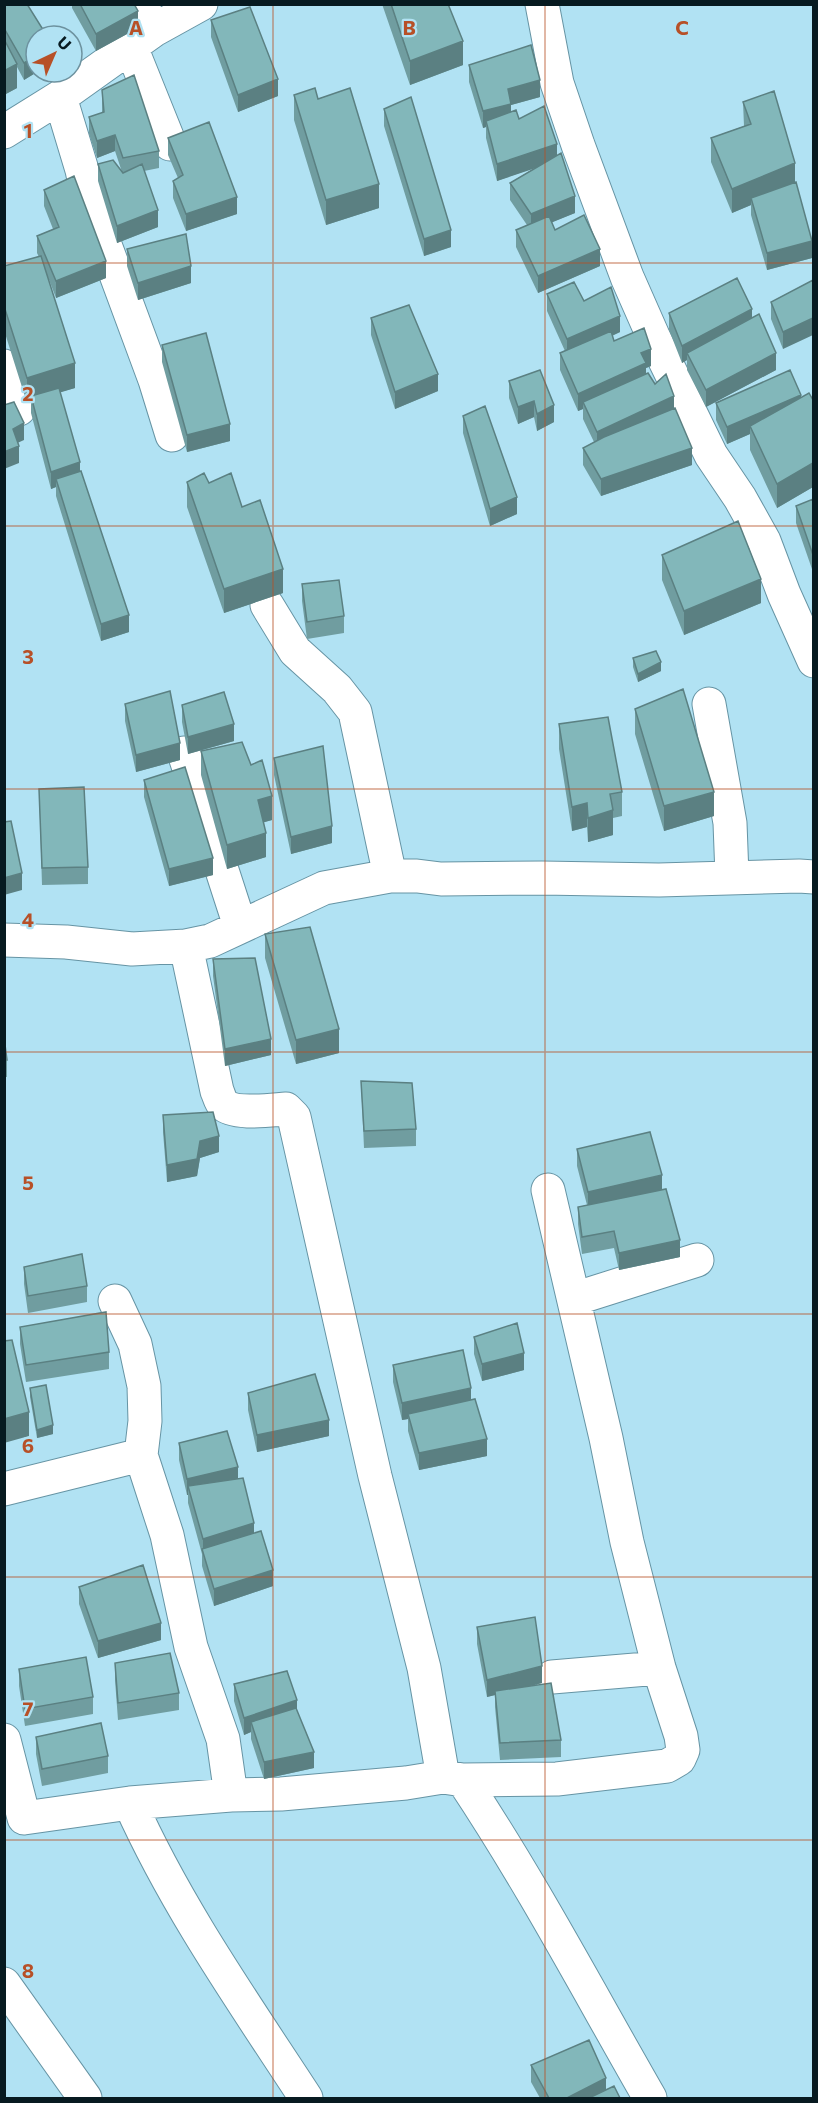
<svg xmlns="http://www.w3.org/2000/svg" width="818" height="2103" viewBox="0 0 818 2103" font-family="Commissioner,sans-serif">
<rect width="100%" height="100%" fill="#b1e2f3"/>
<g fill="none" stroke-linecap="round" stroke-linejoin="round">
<defs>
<path id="minor" d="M141,4L154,30
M542,4L557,83L578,145L627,277L653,336L711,455L740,498L764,541L784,594L814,661
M131,47L170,144
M60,97L82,170L88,199L155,380L172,435
M4,132L60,97L154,30L201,4
M4,366L19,409
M267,605L295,651L337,689L355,712L390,876
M709,704L730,823L732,876
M184,753L240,926
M4,940L66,942L132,949L186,946L210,941L324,888L390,876H417L441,879L542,878L659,880L799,876L814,877
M186,946L217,1091C219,1095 220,1101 223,1104C234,1115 270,1110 286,1109L294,1117L375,1476L424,1668L443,1777
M574,1299L697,1260
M115,1301L135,1344L144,1386L145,1421L141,1455L167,1535L191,1647L223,1739L231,1795
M4,1489L141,1455
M552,1677L659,1668
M4,1740L24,1818L130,1803L231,1795L281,1794L406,1783L443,1777L463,1780L557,1779L667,1766L679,1759L683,1750L681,1736L659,1668L627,1542L606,1438L548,1190
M463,1780C531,1882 589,1992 650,2098
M130,1803C177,1908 244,2003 306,2098
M4,1984L85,2098"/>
</defs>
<!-- minor casing -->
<use href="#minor" stroke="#6694a4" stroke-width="35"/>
<!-- minor -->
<use href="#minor" stroke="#fff" stroke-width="33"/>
</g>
<!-- wall -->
<path fill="#709da0" d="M4,4L37,72L24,80L17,67V88L4,95Z
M72,4H134L138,28L96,51L72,8Z
M382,4H448L463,65L410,85Z
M211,20L278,96L238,112L211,37Z
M469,65L540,97L511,105V111L557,156L575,213L552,222L555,230L600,266L538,293L516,247V230L527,225L510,200V183L536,167L497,181L486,138V127L483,128L469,82Z
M102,90L159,151V168L144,171L158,227L117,243L98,181V164L122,172L115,151L97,158L89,134V117L102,113Z
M294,95L318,99L379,208L326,225L294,120Z
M743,102L795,182L812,258L767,270L751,215V205L732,213L711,162V138L744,126Z
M384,109L451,247L424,256L384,126Z
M168,138L237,214L186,231L173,198V181L178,178L168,155Z
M44,190L106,278L56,298L48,277L75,388L60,392L80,472L129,632L101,641L56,496V487L51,489L31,413V401L27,403L4,330V266L39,257L37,253V236L53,229L44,206Z
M127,249L191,283L138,300L127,266Z
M813,280L783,349L771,319V302Z
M547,294L620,332L612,336L614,341L651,366L646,368V374L674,408L692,465L601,496L583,465V448L594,442L583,419V409L578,411L560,370V353L565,351L547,311Z
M669,313L752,318L776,370L706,407L687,370V360L682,363L669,330Z
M371,318L438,391L395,409L371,335Z
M162,345L230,441L187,452L162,362Z
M540,370L554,422L537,431L534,417L518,424L509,398V381Z
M801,398L813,400V487L777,508L750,450V434L727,444L716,420V403Z
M463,416L517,514L490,526L463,433Z
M187,482L209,483L242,507L283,593L224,613L187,507Z
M813,499V572L796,523V506Z
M662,555L761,603L684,635L662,580Z
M302,584L344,616V633L307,639L302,601Z
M633,658L661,671L638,682L633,667Z
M125,704L180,760L136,772L125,721Z
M182,705L234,741L188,754L182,722Z
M635,709L714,816L664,831L635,734Z
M559,724L622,792V816L613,818V835L588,842L587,827L572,831L559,749Z
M201,751L272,820L264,822L266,857L227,869L201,775Z
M274,758L332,843L291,854L274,775Z
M144,780L213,875L169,886L144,797Z
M39,789L88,867V884L42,885Z
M265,934L339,1053L296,1064L265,958Z
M213,959L271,1055L225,1066L213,976Z
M4,1037L7,1060V1077H4Z
M361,1081L416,1129V1146L364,1148Z
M163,1115L219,1152L200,1158L197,1176L167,1182L163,1132Z
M577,1149L662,1190L680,1257L619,1270L614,1248L582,1254L578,1224V1207L587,1205L577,1166Z
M24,1267L87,1286V1302L28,1313L24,1284Z
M20,1327L109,1352V1369L26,1382L20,1344Z
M474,1337L524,1370L482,1381L474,1354Z
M393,1365L471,1400L487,1456L419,1470L408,1431V1419L402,1420L393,1382Z
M30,1388L53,1434L37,1438L30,1397Z
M248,1393L329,1436L257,1452L248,1410Z
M179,1443L238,1478L254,1533L273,1586L214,1606L202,1566V1554L188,1503V1495H187L179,1460Z
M79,1587L161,1640L98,1658L79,1604Z
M477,1627L542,1683L534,1685L561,1740V1757L500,1760L495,1707V1695L487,1697L477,1644Z
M115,1663L179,1693V1710L118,1720L115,1680Z
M19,1669L93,1697V1714L25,1726L19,1686Z
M234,1684L297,1712L314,1768L264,1779L251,1739V1732L244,1735L234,1701Z
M36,1737L108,1756V1773L42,1786L36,1754Z
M531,2065L606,2090L620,2098H540L531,2082Z"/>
<!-- shaded-wall -->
<path fill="#5b8082" d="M138,11V28L96,51V34Z
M463,41V65L410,85V61Z
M36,56L37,72L24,80V63Z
M17,64V88L4,95V71Z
M278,79V96L238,112V95Z
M540,80V97L511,105V120L486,121V127L483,128V111L508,89Z
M115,135V151L97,158V141Z
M557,144V161L497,181V164Z
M795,163V187L751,198V205L732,213V189Z
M379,184V208L326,225V200Z
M575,196V213L531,231V214Z
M237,197V214L186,231V214Z
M158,210V227L117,243V226Z
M451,230V247L424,256V239Z
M812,241V258L767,270V253Z
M600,249V266L538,293V276Z
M106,261V278L56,298V281Z
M191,266V283L138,300V283Z
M752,309V326L687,353V360L682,363V346Z
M620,316V332L567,356V339Z
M813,318V335L783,349V332Z
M651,349V366L646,368V380L583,402V409L578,411V394L641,353Z
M776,353V370L706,407V390Z
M75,363V388L32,401L31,396V401L27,403V378Z
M438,374V391L395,409V392Z
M801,395V411L750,426V434L727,444V427Z
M674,396V413L597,449V432Z
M534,401V417L518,424V407Z
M554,405V422L537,431V414Z
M24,423V440L13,445V429Z
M230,424V441L187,452V435Z
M19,446V463L4,469V452Z
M692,448V465L601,496V479Z
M80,462V479H56V487L51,489V472Z
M813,463V487L777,508V484Z
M517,497V514L490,526V509Z
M283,569V593L224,613V589Z
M761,579V603L684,635V611Z
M129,615V632L101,641V624Z
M661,662V671L638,682V674Z
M234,724V741L188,754V737Z
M180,743V760L136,772V755Z
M714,792V816L664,831V806Z
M272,796V820L258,824V800Z
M587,803V827L572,831V807Z
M613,810V835L588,842V818Z
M332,826V843L291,854V837Z
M266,833V857L227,869V845Z
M213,858V875L169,886V869Z
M22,873V890L4,895V878Z
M339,1029V1053L296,1064V1040Z
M271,1039V1055L225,1066V1049Z
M219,1136V1152L200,1158L197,1176L167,1182V1165L200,1141Z
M662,1175V1192L588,1209V1192Z
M680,1240V1257L619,1270V1253Z
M524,1353V1370L482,1381V1364Z
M471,1388V1405L408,1414V1419L402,1420V1403Z
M29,1412V1436L4,1443V1419Z
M329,1420V1436L257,1452V1435Z
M53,1425V1434L37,1438V1430Z
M487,1439V1456L419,1470V1453Z
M238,1467V1484L188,1486V1495H187V1479Z
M254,1523V1540L203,1551V1539Z
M273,1570V1586L214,1606V1589Z
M161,1623V1640L98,1658V1641Z
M542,1666V1683L487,1697V1680Z
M297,1700V1717L251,1722V1732L244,1735V1718Z
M314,1752V1768L264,1779V1762Z
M606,2078V2095L599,2098H567Z"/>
<!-- building -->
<path fill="#82b7ba" stroke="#5b8082" stroke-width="1.5" d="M4,4H27L47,36H36V56L24,63L4,28Z
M80,4H134L138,11L96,34Z
M391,4H448L463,41L410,61Z
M250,7L278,79L238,95L211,20Z
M4,39L17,64L4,71Z
M531,45L540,80L508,89L511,104L483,111L469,65Z
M134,75L159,151L123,158L115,135L97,141L89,117L104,112L102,90Z
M315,88L318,99L350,88L379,184L326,200L294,95Z
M774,91L795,163L732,189L711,138L751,124L743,102Z
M411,97L451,230L424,239L384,109Z
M544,106L557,144L497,164L486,121L516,110L519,119Z
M209,122L237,197L186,214L173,181L183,175L168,138Z
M561,153L575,196L531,214L510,183Z
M113,160L123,173L142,164L158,210L117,226L98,164Z
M74,176L106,261L56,281L37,236L59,227L44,190Z
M796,182L812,241L767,253L751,198Z
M584,215L600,249L538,276L516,230L549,216L555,230Z
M186,234L191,266L138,283L127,249Z
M41,256L75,363L27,378L4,306V266Z
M737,278L752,309L682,346L669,313Z
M813,280V318L783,332L771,302Z
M574,282L584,301L611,287L620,316L567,339L547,294Z
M409,305L438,374L395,392L371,318Z
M759,314L776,353L706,390L687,353Z
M644,328L651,349L641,353L646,363L578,394L560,353L611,331L614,341Z
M206,333L230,424L187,435L162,345Z
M540,370L554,405L537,414L534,401L518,407L509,381Z
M790,370L801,395L727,427L716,403Z
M648,373L655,384L666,374L674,396L597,432L583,402Z
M59,388L80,462L51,472L31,396Z
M809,393L813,400V463L777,484L750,426Z
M14,402L24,423L13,429L19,446L4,452V405Z
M485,406L517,497L490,509L463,416Z
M675,408L692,448L601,479L583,448L604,437Z
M81,471L129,615L101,624L56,479Z
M204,473L209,483L231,473L242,507L260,500L283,569L224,589L187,482Z
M813,499V555L796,506Z
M738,521L761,579L684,611L662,555Z
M339,580L344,616L307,622L302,584Z
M656,651L661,662L638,674L633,658Z
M683,689L714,792L664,806L635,709Z
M170,691L180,743L136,755L125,704Z
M224,692L234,724L188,737L182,705Z
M608,717L622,792L610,794L613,810L588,818L587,803L572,807L559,724Z
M242,742L251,765L262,760L272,796L258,800L266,833L227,845L201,751Z
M323,746L332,826L291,837L274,758Z
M185,767L213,858L169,869L144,780Z
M84,787L88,867L42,868L39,789Z
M11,821L22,873L4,878V822Z
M310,927L339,1029L296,1040L265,934Z
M255,958L271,1039L225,1049L213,959Z
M4,1037L7,1060H4Z
M361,1081L412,1083L416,1129L364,1131Z
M213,1112L219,1136L200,1141L197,1159L167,1165L163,1115Z
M650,1132L662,1175L588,1192L577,1149Z
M666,1189L680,1240L619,1253L614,1231L582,1237L578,1207Z
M82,1254L87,1286L28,1296L24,1267Z
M106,1312L109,1352L26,1365L20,1327Z
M517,1323L524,1353L482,1364L474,1337Z
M12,1340L29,1412L4,1419V1341Z
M463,1350L471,1388L402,1403L393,1365Z
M315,1374L329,1420L257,1435L248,1393Z
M46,1385L53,1425L37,1430L30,1388Z
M475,1399L487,1439L419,1453L408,1414Z
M227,1431L238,1467L187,1479L179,1443Z
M243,1478L254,1523L203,1539L188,1486Z
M261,1531L273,1570L214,1589L202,1549Z
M143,1565L161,1623L98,1641L79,1587Z
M535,1617L542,1666L487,1680L477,1627Z
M170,1653L179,1693L118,1703L115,1663Z
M86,1657L93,1697L25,1709L19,1669Z
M287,1671L297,1700L244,1718L234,1684Z
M551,1683L561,1740L500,1743L495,1691Z
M296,1708L314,1752L264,1762L251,1722Z
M101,1723L108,1756L42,1769L36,1737Z
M589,2040L606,2078L567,2098H549L531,2065Z
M614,2086L620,2098H589Z"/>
<!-- grid -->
<path fill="none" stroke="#b75027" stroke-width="1.5" stroke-opacity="0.55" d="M273,4V2098M545,4V2098M4,263H814M4,526H814M4,789H814M4,1052H814M4,1314H814M4,1577H814M4,1840H814"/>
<g font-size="20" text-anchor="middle" font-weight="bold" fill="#b75027" stroke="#b1e2f3" stroke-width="4.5" stroke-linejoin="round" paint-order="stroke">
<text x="136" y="35">A</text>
<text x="409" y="35">B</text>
<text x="682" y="35">C</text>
<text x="28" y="138">1</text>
<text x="28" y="401">2</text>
<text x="28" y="664">3</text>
<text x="28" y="927">4</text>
<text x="28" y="1190">5</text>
<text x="28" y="1453">6</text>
<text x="28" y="1716">7</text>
<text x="28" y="1978">8</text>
</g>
<!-- border -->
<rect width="818" height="2103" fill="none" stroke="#071a20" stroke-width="12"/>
<!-- north arrow -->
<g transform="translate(54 54) rotate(44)"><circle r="28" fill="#b1e2f3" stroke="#6d929f" stroke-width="1.5"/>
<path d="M0-4.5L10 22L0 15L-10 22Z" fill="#b75027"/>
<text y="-9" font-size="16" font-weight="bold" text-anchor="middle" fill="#071a20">U</text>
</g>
</svg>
